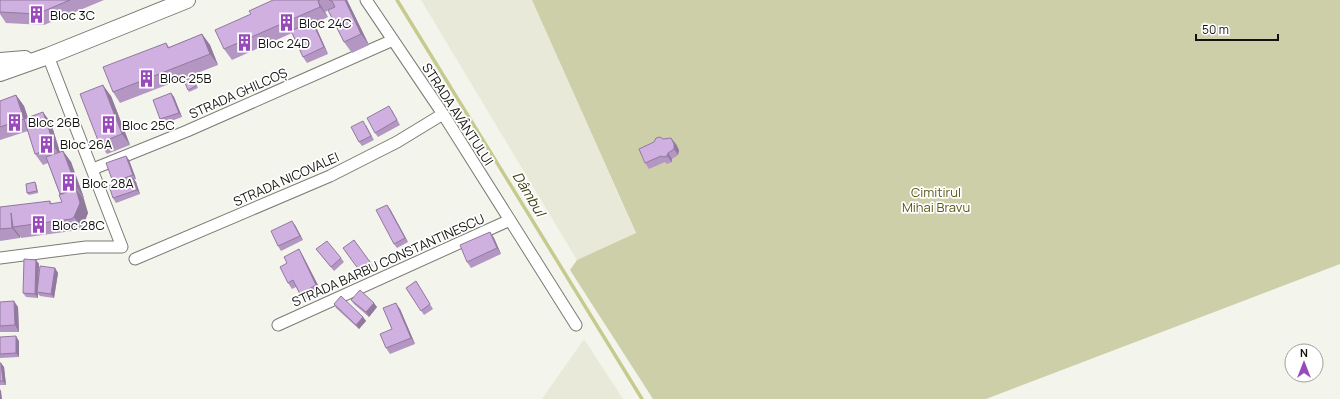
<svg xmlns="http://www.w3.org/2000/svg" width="1340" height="399" viewBox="0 0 1340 399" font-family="Manrope,sans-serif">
<rect width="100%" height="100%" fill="#f3f4eb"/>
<!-- built -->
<path fill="#e8e9d8" d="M421,0H532L636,234L577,260Z
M584,339L623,399H542Z"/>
<!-- green -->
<path fill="#cdcfa8" d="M532,0H1340V264L986,399H653L570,270L577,260L636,233Z"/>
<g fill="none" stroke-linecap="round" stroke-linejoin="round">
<!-- stream -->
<path stroke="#c7ca8e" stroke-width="3.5" d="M397,0L642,399"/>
<defs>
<path id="minor" d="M366,0L443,114L576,325
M93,169L187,131L393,40
M0,258L86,247H122L48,56
M135,259L330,176L397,142L443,114
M278,325L510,220"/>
<path id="secondary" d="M0,61L25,59
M0,73L48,56L187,0"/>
</defs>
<!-- minor casing -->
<use href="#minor" stroke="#7a7b73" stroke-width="13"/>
<!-- secondary casing -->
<use href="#secondary" stroke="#7a7b73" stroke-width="18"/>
<!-- minor -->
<use href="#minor" stroke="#fff" stroke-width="11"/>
<!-- secondary -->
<use href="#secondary" stroke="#fff" stroke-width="16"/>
</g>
<!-- wall -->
<path fill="#b396c2" d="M0,0H104L44,25L6,23L0,14Z
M273,0H347L369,45L352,53L344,42L329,10L325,12L328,17L314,24L316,27L328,54L307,63L303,57L292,33L232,60L224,49L251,14Z
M202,34L210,45L218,65L120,103L113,92L166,43L169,47Z
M194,79L198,88L189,92L188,90Z
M171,93L174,97L182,117L163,124L160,119Z
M16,95L24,106L28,118L51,123L60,152L63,151L71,162L84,198L83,199L88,213L82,228L79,230L21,238L20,236V238L0,241V207L50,201L52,204L62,202L60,195L48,163L43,165L35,154L28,131L0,140V101Z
M111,96L130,145L107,154L99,143Z
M392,110L400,125L378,137L375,133Z
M366,125L374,140L362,146L359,142Z
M654,142L676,144L679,150L678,155L672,159V162L667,164L665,162L649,169L645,163Z
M126,156L129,160L136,179L134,180L136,182L140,194L116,203L113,198L114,184L113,182Z
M36,184L38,193L29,195L27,193Z
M390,209L408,242L397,248L394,244Z
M295,225L303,240L281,251L278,246Z
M490,232L494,238L501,254L471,268L467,262Z
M354,240L373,266L362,274L343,248Z
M299,249L303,256L321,291L304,300L300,294L296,287L292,289L288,283L287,263Z
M316,249L341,258L344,262L334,271Z
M36,260L39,264L38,279L55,268L58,273L54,298L40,296L38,294V298L26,297L23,293Z
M416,281L433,309L424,315L406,288Z
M351,300L377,307L369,317L354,304Z
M0,302L18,307L19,332H0Z
M334,304L363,317L366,321L359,329L336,308Z
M400,309L415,344L390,354L386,348L392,329Z
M0,337L19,341V357L0,358Z
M0,363L4,367L6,385H0Z"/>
<!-- shaded-wall -->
<path fill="#927a9e" d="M345,0H347L369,45L361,34Z
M318,1L325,12L328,17L320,7Z
M312,21L316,27L328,54L324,47Z
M202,34L210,45L218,65L210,54Z
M103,85L111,96L130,145L122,134Z
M171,93L174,97L182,117L179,113Z
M16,95L24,106L32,130L24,119Z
M43,112L51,123L62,159L55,148Z
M671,138L676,144L679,150L678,155L674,149Z
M63,151L71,162L84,198L77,188Z
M668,153L672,159V162L667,156Z
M126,156L129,160L136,179L133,175Z
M133,178L136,182L140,194L137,190Z
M35,182L36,184L38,193L37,191Z
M76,189L84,199L88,213L82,228L74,217Z
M387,205L390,209L408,242L405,238Z
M11,213L13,227L20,236V238L12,228Z
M292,221L295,225L303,240L300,236Z
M490,232L494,238L501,254L497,248Z
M299,249L303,256L321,291L316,285Z
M36,260L39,264L38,292H37L38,294V298L35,294Z
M55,268L58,273L54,298L51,294Z
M14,301L18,307L19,332L15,325Z
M374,303L377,307L369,317L366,312Z
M396,303L400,309L415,344L411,338Z
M363,317L366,321L359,329L356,325Z
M16,336L19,341V357L16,353Z
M1,363L4,367L6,385L3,381Z
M0,389L1,391L2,399H0Z"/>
<!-- building -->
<path fill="#d0afe1" stroke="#927a9e" d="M0,0H70L37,14L0,12Z
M273,0H320L318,1L320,7L224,49L215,30L251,14L249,11Z
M329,0H345L361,34L344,42L328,10L335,7L332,1Z
M312,21L324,47L303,57L291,31Z
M202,34L210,54L113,92L103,67L166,43L168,48Z
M192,77L196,86L188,90L184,81Z
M103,85L122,134L99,143L80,94Z
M171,93L179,113L160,119L153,100Z
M16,95L24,119L0,127V101Z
M389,106L397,120L375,133L367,118Z
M43,112L55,148L35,154L24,119Z
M363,121L371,136L359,142L351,127Z
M660,137L663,139L671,138L674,144V149L668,153L667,156L663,157L661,156L645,163L639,149L654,142L656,138Z
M63,151L77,188L60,194L46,157Z
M126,156L133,175L113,182L106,163Z
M133,178L137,190L113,198L109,186Z
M35,182L37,191L27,193L26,184Z
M76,189L80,203L74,217L71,219L13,227L11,213L12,228L0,229V207L50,201V204L62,202L59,195Z
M387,205L405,238L394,244L376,210Z
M292,221L300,236L278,246L271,231Z
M490,232L497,248L467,262L460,245Z
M354,240L370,262L359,270L343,248Z
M327,241L341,258L331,267L316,249Z
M299,249L316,285L300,294L293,280L288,283L280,267L287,263L284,257Z
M24,259L36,260L35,294L23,293Z
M40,266L55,268L51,294L37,292Z
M416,281L430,304L421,311L406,288Z
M360,290L374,303L366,312L351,300Z
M341,296L363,317L356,325L334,304Z
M14,301L15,325L0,326V302Z
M396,303L411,338L386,348L380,334L392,329L383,308Z
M16,336V353L0,354V337Z
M0,363H1L3,381H0Z"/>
<!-- icons -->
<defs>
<symbol id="building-bare" viewBox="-9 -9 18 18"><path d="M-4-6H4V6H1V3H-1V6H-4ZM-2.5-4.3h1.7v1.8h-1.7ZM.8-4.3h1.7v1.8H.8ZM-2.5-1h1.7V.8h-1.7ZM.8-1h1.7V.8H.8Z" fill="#984aba" stroke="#fff" stroke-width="2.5" paint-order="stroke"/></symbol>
</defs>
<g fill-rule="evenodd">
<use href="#building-bare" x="24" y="2" width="25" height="25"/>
<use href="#building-bare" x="274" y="10" width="25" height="25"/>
<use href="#building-bare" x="232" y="30" width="25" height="25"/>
<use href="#building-bare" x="134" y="66" width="25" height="25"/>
<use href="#building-bare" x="2" y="110" width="25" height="25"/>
<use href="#building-bare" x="96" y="112" width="25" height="25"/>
<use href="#building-bare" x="34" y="132" width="25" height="25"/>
<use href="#building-bare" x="56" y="170" width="25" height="25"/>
<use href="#building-bare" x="26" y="212" width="25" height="25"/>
</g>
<g text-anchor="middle" stroke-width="3.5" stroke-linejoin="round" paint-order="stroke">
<!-- poi labels -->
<g font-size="13" fill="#11110e" stroke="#fff" text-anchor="start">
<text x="50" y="20">Bloc 3C</text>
<text x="299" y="28">Bloc 24C</text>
<text x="258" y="48">Bloc 24D</text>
<text x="160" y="83">Bloc 25B</text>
<text x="28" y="127">Bloc 26B</text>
<text x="122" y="130">Bloc 25C</text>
<text x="60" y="149">Bloc 26A</text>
<text x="82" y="188">Bloc 28A</text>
<text x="52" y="230">Bloc 28C</text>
</g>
<!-- street labels -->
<g font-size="13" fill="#11110e" stroke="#fff">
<text transform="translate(238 93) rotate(-24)" y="5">STRADA GHILCOȘ</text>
<text transform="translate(458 114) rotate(57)" y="5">STRADA AVÂNTULUI</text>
<text transform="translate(286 179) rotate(-24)" y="5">STRADA NICOVALEI</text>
<text transform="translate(388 260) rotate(-24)" y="5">STRADA BARBU CONSTANTINESCU</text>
</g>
<!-- park labels -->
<g font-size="13" fill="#5a5a17" stroke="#fff">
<text x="936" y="197">Cimitirul<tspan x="936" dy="15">Mihai Bravu</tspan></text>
</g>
<!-- water labels -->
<g font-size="14" font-style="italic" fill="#424215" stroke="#fff">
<text transform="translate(529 194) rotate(59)" y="5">Dâmbul</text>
</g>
</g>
<!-- north arrow -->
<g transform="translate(1304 363)"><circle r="19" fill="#ffffff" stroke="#a0a09f"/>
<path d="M0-3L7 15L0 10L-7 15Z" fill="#984aba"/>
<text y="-6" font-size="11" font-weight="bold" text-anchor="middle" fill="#11110e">N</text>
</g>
<!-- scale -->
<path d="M1196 34v6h82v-6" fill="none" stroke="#11110e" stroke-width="2"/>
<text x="1202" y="34" font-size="12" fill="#11110e" stroke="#ffffff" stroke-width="3" paint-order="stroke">50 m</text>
</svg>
